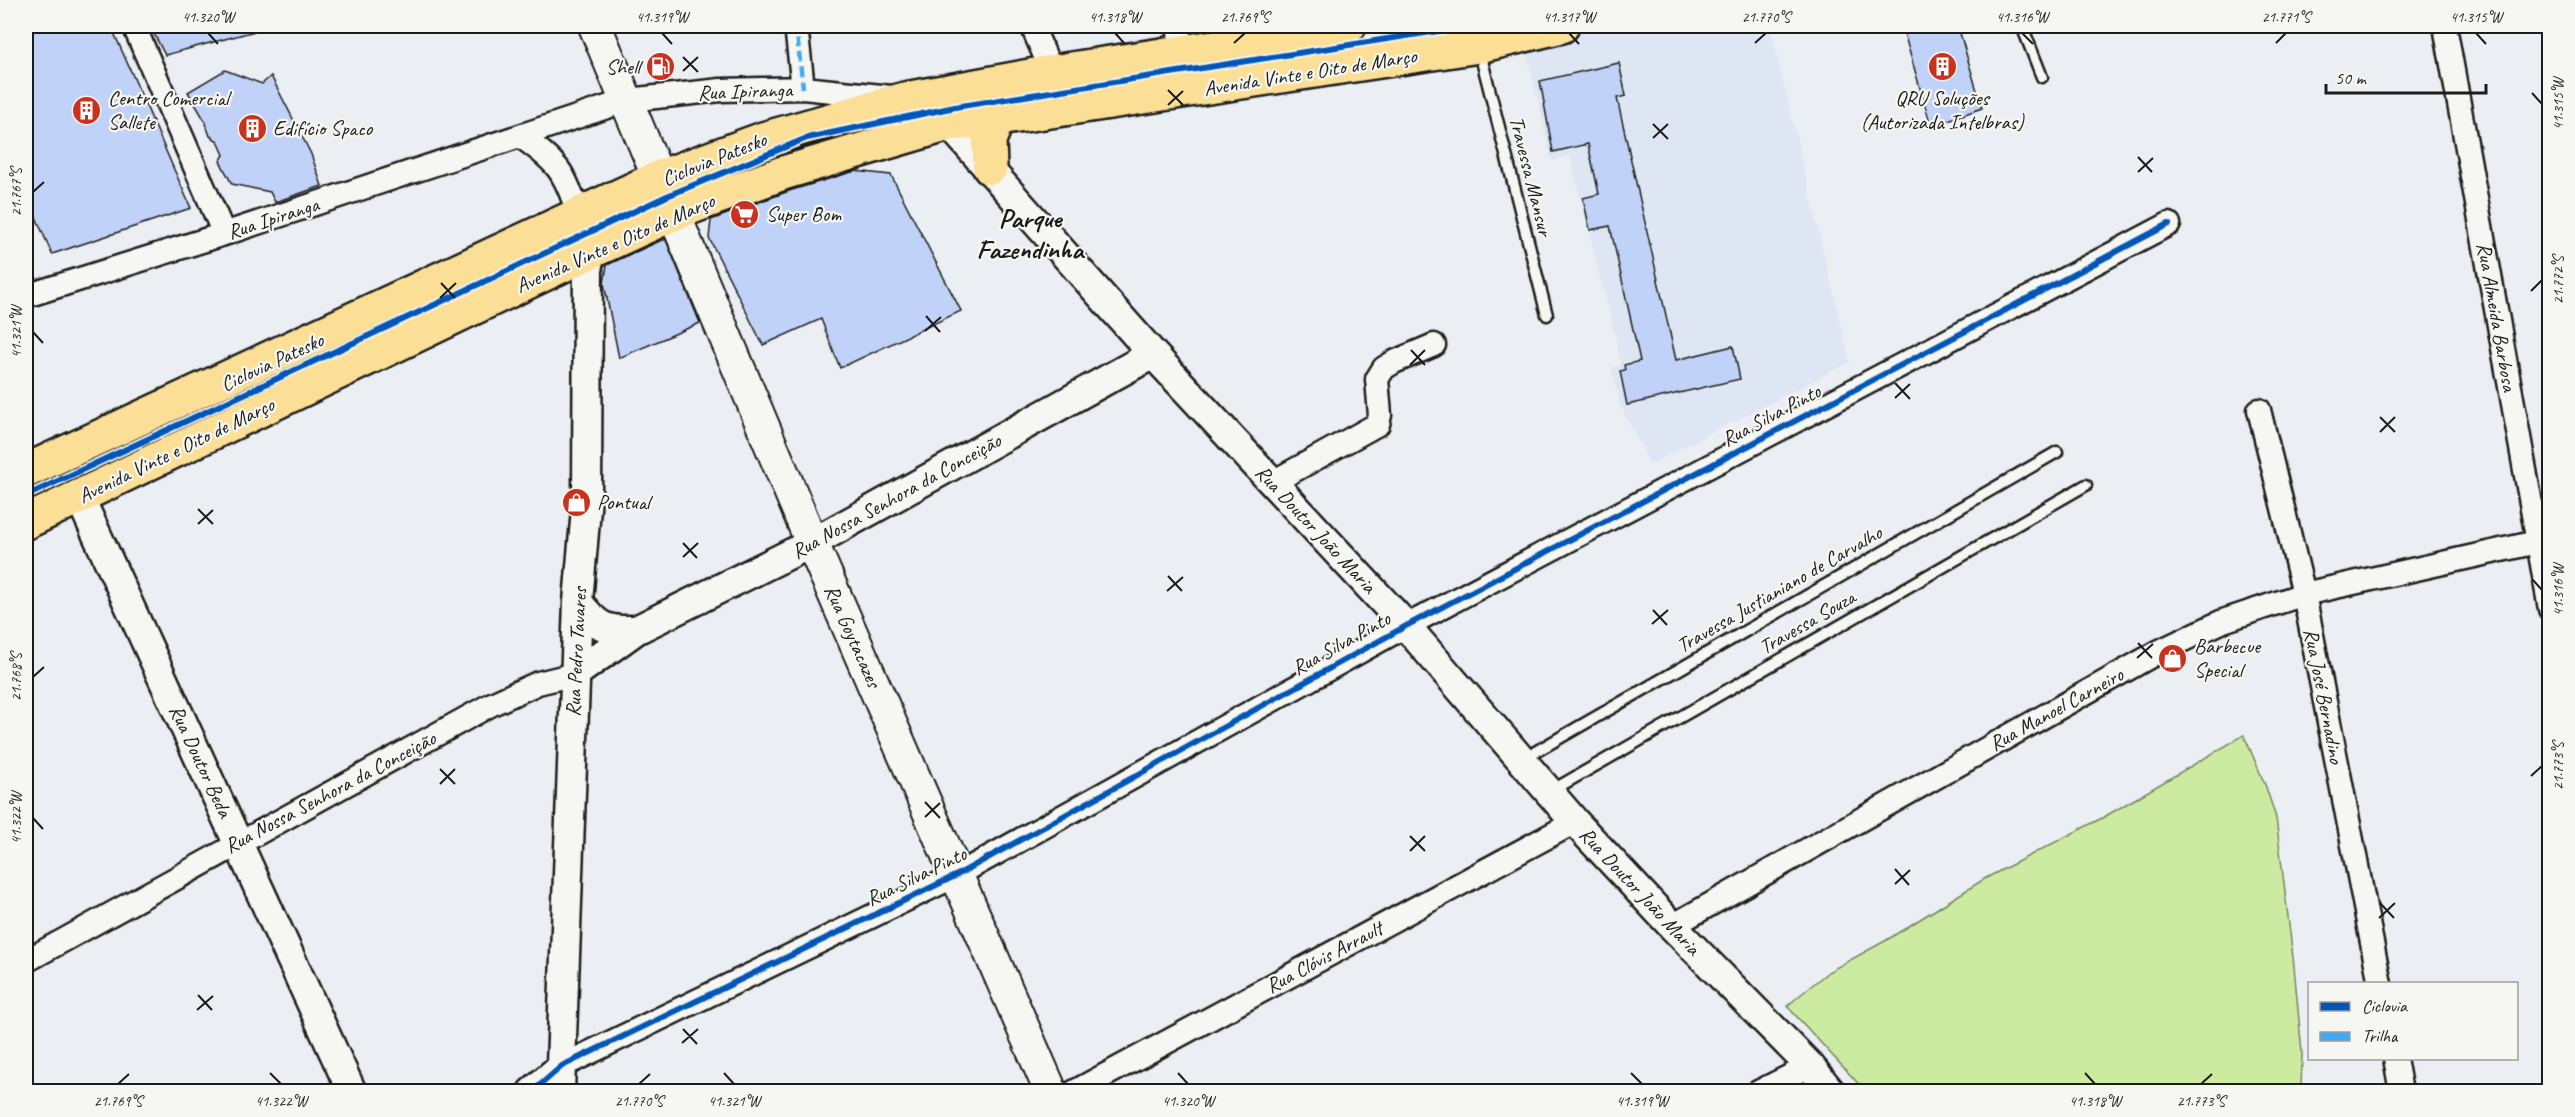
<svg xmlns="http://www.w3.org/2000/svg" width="2575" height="1117" viewBox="0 0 2575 1117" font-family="Caveat,sans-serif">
<rect width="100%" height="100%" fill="#ebeff3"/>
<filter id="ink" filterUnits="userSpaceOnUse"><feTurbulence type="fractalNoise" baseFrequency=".0167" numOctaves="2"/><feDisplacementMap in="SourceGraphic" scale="12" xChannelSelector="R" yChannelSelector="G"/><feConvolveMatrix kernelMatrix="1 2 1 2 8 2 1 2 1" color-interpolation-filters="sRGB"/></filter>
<g filter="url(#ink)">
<!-- built -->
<path fill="#dee6f4" d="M1609,26H1770L1850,362L1650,464L1620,405L1611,368L1620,365L1616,340L1570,156L1552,161L1525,46Z"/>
<!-- green -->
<path fill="#cdeaa1" stroke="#74835e" stroke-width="1.5" d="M2244,735L2266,787L2276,818L2294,966L2302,1053L2301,1091H1865L1787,1006L1828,972L1885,941L1986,878L2104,817Z"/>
<!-- building -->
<path fill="#c0d2f8" stroke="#1c1c1c" stroke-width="1.5" d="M26,26H111L191,208L52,254L26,194Z
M150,26H254L255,31L165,55Z
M1902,26H1958L1982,108L1931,126Z
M1619,63L1626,96L1617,98L1676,360L1733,346L1740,379L1627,405L1620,371L1625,370L1624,365L1640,361L1610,226L1590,230L1583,198L1599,194L1588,144L1553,152L1540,81Z
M225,70L262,84L271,76L311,154L322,186L275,202L270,192L232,184L220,161L224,155L218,141L210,136L204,119L188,92Z
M855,171L891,175L961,311L840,368L821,319L763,345L709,238L711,220L789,191Z
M662,240H666L700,323L619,358L604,284L607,265Z"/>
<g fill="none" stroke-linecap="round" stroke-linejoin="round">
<defs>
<path id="service" d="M2022,26L2042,77
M1479,49L1547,315
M1523,759L2057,452
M1551,791L2086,485"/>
<path id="minor" d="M134,26L224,234
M796,26L803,88
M1032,26L1052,72
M1178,26L1182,53
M2445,26L2550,609
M520,136C557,162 565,171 578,214
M26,296L224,234L628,100L721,90L803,88L891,97
M2259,410L2304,594L2380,984
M1273,482L1378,424L1380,415L1377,379L1384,368L1394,362L1434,345
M1672,926L2158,652L2223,621L2304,594L2537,542
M26,961L492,704L538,683L575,674
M2395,1058L2401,1092
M562,1066L957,875L1406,626L2169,224
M1074,1092L1575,822
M1758,1092L1810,1066"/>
<path id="tertiary" d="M949,124L1153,354L1406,626L1575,822L1672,926L1810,1066L1831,1092
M79,496L352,1092
M578,602C598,627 604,631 636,630
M575,674L636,630L812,543L1153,354
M532,1092L562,1066
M560,1092L578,602L587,497L588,253L578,214"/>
<path id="secondary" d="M595,26L812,543L1051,1092"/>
<path id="primary" d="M990,168L989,140L998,119
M26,471L660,177L763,139L905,99L1052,72L1349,26
M26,522L588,253L673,214L783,173L949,124L998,119L1479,46L1562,26"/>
</defs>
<!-- service casing -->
<use href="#service" stroke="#1c1c1c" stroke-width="15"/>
<!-- minor casing -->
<use href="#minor" stroke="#1c1c1c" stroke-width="27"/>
<!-- tertiary casing -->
<use href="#tertiary" stroke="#1c1c1c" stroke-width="33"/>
<!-- secondary casing -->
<use href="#secondary" stroke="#1c1c1c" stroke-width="36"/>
<!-- primary casing -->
<use href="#primary" stroke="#1c1c1c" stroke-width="38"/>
<!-- service -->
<use href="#service" stroke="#f6f6f2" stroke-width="10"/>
<!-- minor -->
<use href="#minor" stroke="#f6f6f2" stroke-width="22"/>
<!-- tertiary -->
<use href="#tertiary" stroke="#f6f6f2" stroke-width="28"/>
<!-- secondary -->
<use href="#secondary" stroke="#f6f6f2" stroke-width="32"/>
<!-- primary -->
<use href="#primary" stroke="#fbdf96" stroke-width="33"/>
<!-- quiet -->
<path stroke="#3fa9f5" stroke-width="4.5" stroke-dasharray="9 4.5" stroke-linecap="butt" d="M796,26L803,88"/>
<defs>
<path id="cycleway" d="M26,496L667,196L807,138L955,107L1470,26
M532,1092L562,1066L957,875L1406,626L2169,224"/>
</defs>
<!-- cycleway casing -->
<use href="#cycleway" stroke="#f6f6f2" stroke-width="10"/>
<!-- cycleway -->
<use href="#cycleway" stroke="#0057b8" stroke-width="6"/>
</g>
</g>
<!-- ticks -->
<path fill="none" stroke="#1c1c1c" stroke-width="2" d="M208,33L218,44M662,33L672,44M1115,33L1125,44M1569,33L1579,44M2022,33L2033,44M2476,33L2486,44M1234,43L1245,33M1755,43L1766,33M2276,43L2286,33M683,57L698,72M683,71L698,57M1168,90L1183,105M2532,93L2542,104M1168,105L1183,91M1653,124L1668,139M1653,138L1668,124M2138,157L2152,172M2138,172L2153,158M33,192L44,182M441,283L455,298M2531,291L2542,280M440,298L456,283M926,316L940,332M925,331L941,317M33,332L43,343M1411,350L1425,365M1410,365L1425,350M1895,383L1910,399M1895,398L1910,384M2380,417L2395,432M2380,432L2395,417M198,509L213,524M198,524L213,510M683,543L697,558M683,557L698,543M1168,576L1182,591M2532,579L2542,590M1167,591L1183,577M1653,610L1667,625M1652,624L1668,610M2138,643L2152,658M2137,658L2153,644M33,677L44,667M440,769L455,784M2531,776L2542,766M440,784L455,769M925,802L940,818M925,817L940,803M33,818L43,829M1410,836L1425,851M1410,851L1425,836M1895,869L1909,885M1895,884L1910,870M2380,903L2394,918M2379,918L2395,903M198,995L212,1010M197,1010L213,996M683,1029L697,1044M682,1043L698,1029M270,1073L281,1084M724,1073L734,1084M1178,1073L1188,1084M1631,1073L1642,1084M2085,1073L2095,1084M118,1084L129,1074M639,1084L650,1074M2201,1084L2212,1074"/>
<!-- icons -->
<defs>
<symbol id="fuel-disc" viewBox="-11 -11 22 22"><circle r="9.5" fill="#c8321e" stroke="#f6f6f2"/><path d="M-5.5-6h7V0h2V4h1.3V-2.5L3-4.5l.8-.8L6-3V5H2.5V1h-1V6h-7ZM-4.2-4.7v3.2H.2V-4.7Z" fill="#fff"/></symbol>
<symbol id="building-disc" viewBox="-11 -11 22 22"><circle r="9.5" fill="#c8321e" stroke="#f6f6f2"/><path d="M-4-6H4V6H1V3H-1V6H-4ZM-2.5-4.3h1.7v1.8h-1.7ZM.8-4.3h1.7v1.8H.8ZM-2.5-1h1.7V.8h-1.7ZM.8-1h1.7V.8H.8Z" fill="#fff"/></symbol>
<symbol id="supermarket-disc" viewBox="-11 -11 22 22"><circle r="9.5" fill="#c8321e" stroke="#f6f6f2"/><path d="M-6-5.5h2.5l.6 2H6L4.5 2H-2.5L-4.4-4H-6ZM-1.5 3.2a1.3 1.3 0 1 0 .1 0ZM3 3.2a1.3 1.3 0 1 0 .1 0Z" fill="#fff"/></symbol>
<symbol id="shop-disc" viewBox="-11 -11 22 22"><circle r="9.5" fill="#c8321e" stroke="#f6f6f2"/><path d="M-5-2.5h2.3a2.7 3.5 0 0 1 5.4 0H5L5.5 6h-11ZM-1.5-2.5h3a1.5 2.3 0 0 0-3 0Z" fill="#fff"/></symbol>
</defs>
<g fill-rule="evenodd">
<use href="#fuel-disc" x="644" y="50" width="33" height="33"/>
<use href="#building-disc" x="1926" y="50" width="33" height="33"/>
<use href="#building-disc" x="70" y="94" width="33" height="33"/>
<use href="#building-disc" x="236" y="112" width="33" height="33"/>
<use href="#supermarket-disc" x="728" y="198" width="33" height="33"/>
<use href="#shop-disc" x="560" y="486" width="33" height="33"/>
<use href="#shop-disc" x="2156" y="642" width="33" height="33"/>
</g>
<g text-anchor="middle" stroke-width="4.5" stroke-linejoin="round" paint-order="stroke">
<!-- poi labels -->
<g font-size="21" fill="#1c1c1c" stroke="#f6f6f2" text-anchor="start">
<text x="640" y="74" text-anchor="end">Shell</text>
<text x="108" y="105">Centro Comercial<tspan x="108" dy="24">Sallete</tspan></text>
<text x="1942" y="105" text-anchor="middle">QRU Soluções<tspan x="1942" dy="24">(Autorizada Intelbras)</tspan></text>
<text x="273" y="135">Edifício Spaco</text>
<text x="766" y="221">Super Bom</text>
<text x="597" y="509">Pontual</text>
<text x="2194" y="653">Barbecue<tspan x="2194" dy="24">Special</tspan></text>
</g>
<!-- street labels -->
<g font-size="21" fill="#1c1c1c" stroke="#f6f6f2">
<text transform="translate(1310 72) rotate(-9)" y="7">Avenida Vinte e Oito de Março</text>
<text transform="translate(745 91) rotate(-2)" y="7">Rua Ipiranga</text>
<text transform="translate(714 159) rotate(-22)" y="7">Ciclovia Patesko</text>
<text transform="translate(1531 176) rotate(76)" y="7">Travessa Mansur</text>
<text transform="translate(273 218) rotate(-18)" y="7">Rua Ipiranga</text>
<text transform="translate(615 243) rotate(-24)" y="7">Avenida Vinte e Oito de Março</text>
<text transform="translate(2497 317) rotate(80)" y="7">Rua Almeida Barbosa</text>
<text transform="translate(272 362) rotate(-25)" y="7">Ciclovia Patesko</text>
<text transform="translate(1771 415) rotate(-28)" y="7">Rua Silva Pinto</text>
<text transform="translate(176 450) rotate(-26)" y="7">Avenida Vinte e Oito de Março</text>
<text transform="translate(896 496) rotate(-29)" y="7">Rua Nossa Senhora da Conceição</text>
<text transform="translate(1316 529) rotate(47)" y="7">Rua Doutor João Maria</text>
<text transform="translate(1779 589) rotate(-30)" y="7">Travessa Justianiano de Carvalho</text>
<text transform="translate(1807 622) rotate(-30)" y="7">Travessa Souza</text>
<text transform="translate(853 636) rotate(66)" y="7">Rua Goytacazes</text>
<text transform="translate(1341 643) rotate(-29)" y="7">Rua Silva Pinto</text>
<text transform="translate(576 652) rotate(-87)" y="7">Rua Pedro Tavares</text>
<text transform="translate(2324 696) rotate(79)" y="7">Rua José Bernadino</text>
<text transform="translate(2056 709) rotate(-29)" y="7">Rua Manoel Carneiro</text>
<text transform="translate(201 761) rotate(65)" y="7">Rua Doutor Beda</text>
<text transform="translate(330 792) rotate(-28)" y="7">Rua Nossa Senhora da Conceição</text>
<text transform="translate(916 876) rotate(-26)" y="7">Rua Silva Pinto</text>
<text transform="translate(1640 891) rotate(47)" y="7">Rua Doutor João Maria</text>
<text transform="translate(1324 957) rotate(-28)" y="7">Rua Clóvis Arrault</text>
</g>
<!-- district labels -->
<g font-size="27" font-weight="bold" fill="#1c1c1c" stroke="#f6f6f2">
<text x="1030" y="227">Parque<tspan x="1030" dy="31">Fazendinha</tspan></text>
</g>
</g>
<!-- margin -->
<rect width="2575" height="1117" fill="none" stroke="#f6f6f2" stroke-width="66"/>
<!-- legend -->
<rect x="2308" y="982" width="210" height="78" fill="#f6f6f2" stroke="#9f9f9c" stroke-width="1.5"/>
<rect x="2320" y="1002" width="30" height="9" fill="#0057b8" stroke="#9f9f9c" stroke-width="1.5"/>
<text x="2362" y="1012" font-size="18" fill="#1c1c1c">Ciclovia</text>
<rect x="2320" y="1032" width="30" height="9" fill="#3fa9f5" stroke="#9f9f9c" stroke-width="1.5"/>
<text x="2362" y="1042" font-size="18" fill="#1c1c1c">Trilha</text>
<!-- scale -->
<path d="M2326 84v9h160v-9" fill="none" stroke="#1c1c1c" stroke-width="3"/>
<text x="2335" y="84" font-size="18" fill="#1c1c1c" stroke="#f6f6f2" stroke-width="4.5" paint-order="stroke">50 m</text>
<rect x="33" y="33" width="2509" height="1051" fill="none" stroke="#1c1c1c" stroke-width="2"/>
<g font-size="15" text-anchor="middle" fill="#1c1c1c">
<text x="208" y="22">41.320°W</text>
<text x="662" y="22">41.319°W</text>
<text x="1115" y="22">41.318°W</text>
<text x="1245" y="22">21.769°S</text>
<text x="1569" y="22">41.317°W</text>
<text x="1766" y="22">21.770°S</text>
<text x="2022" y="22">41.316°W</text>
<text x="2286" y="22">21.771°S</text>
<text x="2476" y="22">41.315°W</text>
<text transform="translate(2558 104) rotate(-90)" y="5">41.315°W</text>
<text transform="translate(16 192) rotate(-90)" y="5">21.767°S</text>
<text transform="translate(2558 280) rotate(-90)" y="5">21.772°S</text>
<text transform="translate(16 332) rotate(-90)" y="5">41.321°W</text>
<text transform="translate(2558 590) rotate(-90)" y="5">41.316°W</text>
<text transform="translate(16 677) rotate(-90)" y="5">21.768°S</text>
<text transform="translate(2558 766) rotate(-90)" y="5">21.773°S</text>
<text transform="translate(16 818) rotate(-90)" y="5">41.322°W</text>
<text x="118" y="1106">21.769°S</text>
<text x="281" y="1106">41.322°W</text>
<text x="639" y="1106">21.770°S</text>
<text x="734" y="1106">41.321°W</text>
<text x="1188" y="1106">41.320°W</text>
<text x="1642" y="1106">41.319°W</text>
<text x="2095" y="1106">41.318°W</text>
<text x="2201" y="1106">21.773°S</text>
</g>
</svg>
